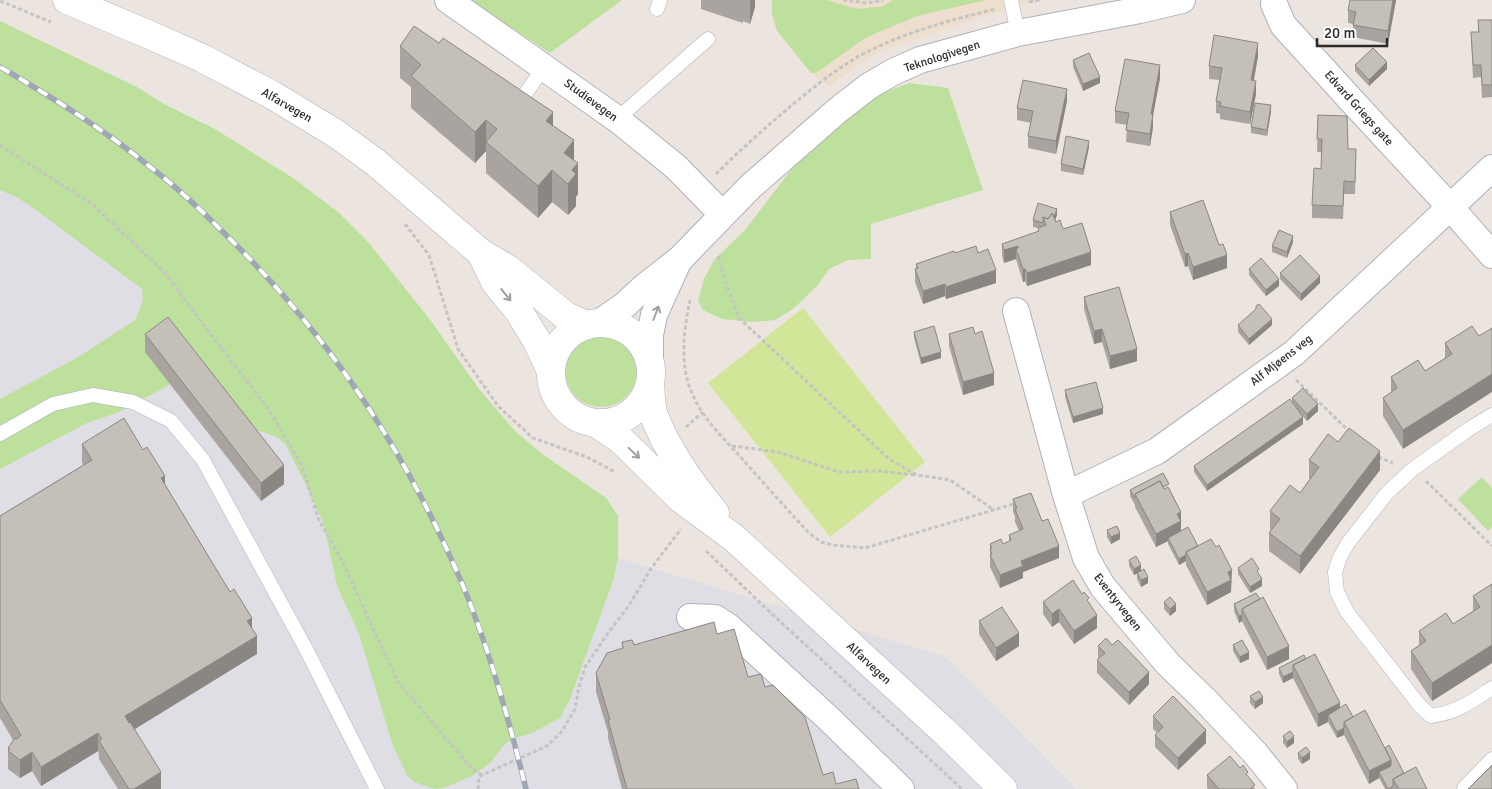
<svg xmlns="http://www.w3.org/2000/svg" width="1492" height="789" viewBox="0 0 1492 789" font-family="Signika,sans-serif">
<rect width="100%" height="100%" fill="#ece4de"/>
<!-- industrial -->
<path fill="#dfdee5" d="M0,190L18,198L36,210L142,289L143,300L135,320L80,356L0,399Z
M184,377L247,427L277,437L285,444L305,483L323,522L337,586L359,634L491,762L504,745L512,739L532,733L560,718L570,699L614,578L618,558L946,657L1076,789H0V469L87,423L117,413Z"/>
<!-- education -->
<path fill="#eddece" d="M776,0H1045L1006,9L878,52L829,86L815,77L774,26Z"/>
<!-- green -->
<path fill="#bde09d" d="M469,0H622L550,53Z
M772,0H826L857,9L883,6L893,0H986L917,16L865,38L816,73H811L777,31L772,14Z
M0,21L137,87L164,104L215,129L293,178L338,212L369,243L431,321L479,389L515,431L541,453L606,498L618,516V558L614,578L570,699L560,718L532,733L512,739L504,745L491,762L474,775L444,788L434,789L414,782L407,775L393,746L359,634L337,586L323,522L305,483L285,444L277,437L247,427L184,377L117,413L87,423L0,469V399L80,356L135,320L143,300L142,289L36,210L18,198L0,190Z
M910,83L948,88L983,190L871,224V259L848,260L829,269L817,286L793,309L775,320L754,322L722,319L703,310L698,300L704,279L714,260L745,230L811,144L859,101Z
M565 371a36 36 0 1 1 72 0a36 36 0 1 1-72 0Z
M1482,477L1492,488V527L1488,531L1458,499Z"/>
<!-- pitch -->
<path fill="#d1e699" d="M803,308L925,462L830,537L708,383Z"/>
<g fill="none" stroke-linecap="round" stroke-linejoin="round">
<defs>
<path id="service" d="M1011,0L1018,33
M657,9L660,0
M517,106L544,67
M617,119L708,39
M1492,415L1469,429L1413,469L1387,493L1348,543L1340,557L1335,572L1337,592L1347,612L1420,706L1431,716C1458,712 1471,702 1492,688
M0,434L53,404L93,395L133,402L171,421L203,460L306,649L377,789
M1464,788L1492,759"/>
<path id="minor" d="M448,0L617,119L676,167L722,214
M1274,4L1283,25L1351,100L1451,208L1492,255
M1016,311L1066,495L1086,558L1103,587L1168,664L1204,699L1255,753L1284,789
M600,322L625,305L643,288L680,259L751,186L838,110L869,86L893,72L920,60L1018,33L1140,10L1182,0
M650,361V335L654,315L678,262
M1066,495L1157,451L1294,353L1492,168
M690,617L715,618L729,627L828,718L901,789"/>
<path id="secondary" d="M67,0L145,33L202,58L274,96L335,133L375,162L481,253L508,269L566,316L586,325
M481,253L495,282L518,310L537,341L550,369
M551 373a50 50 0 1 1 100 0a50 50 0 1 1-100 0Z
M650,385C651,394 651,405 653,413C666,449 691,483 715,513
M596,423L620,439L681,499L734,538L946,733L1003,789"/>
</defs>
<!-- service casing -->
<use href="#service" stroke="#aeb2bb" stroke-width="15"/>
<!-- minor casing -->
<use href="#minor" stroke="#aeb2bb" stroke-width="28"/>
<!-- secondary casing -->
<use href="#secondary" stroke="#aeb2bb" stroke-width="29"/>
<!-- path -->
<path stroke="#c4c4c4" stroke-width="3" stroke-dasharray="4 2.5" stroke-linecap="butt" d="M843,0L867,3L883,0
M0,1L51,22
M1029,2L1040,0
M0,145L93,205L167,275L202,323L267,407L302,465L318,518L342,561L398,682L473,770L482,775
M716,174C740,150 766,127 792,105C814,87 837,68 863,54C905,32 950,20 996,9
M405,224L429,255L458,349L498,406L533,438L587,457L615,472
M718,256L724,278L739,318L889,459L917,475L950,480L994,510
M690,300C684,329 679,365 692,393C701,416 721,436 738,454C761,480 785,507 809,533L821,542L833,545L865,548L1017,503
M1296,380L1349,431
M686,427L703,412
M732,446L778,452L839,472L879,471L914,475
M1378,457L1393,463
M1426,481L1492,546
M706,551L772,614L962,789
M478,789L479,777L482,775L547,746L562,731L575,709L579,687L585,667L606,636L630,604L650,570L681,529"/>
<!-- service -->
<use href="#service" stroke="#fff" stroke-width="14"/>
<!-- minor -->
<use href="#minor" stroke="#fff" stroke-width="26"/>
<!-- secondary -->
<use href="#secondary" stroke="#fff" stroke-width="28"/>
<defs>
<path id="rail" d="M0,67C54,98 106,131 154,170C180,190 203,212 226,235C328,334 406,452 461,581C489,647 509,720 526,789"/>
</defs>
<!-- rail casing -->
<use href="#rail" stroke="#a1a6b4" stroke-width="5.5"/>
<!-- rail -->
<use href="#rail" stroke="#fff" stroke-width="4" stroke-dasharray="11" stroke-linecap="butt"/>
</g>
<!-- wall -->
<path fill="#a9a49f" d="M701,0H755V7L750,24L743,21V23L701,9Z
M1396,0L1388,44L1353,37V24L1348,23V10Z
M1478,20H1492V97L1482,98L1481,77L1473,78L1471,32H1478Z
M400,46L553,125L574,160L578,194L576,197V206L568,215L552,202L538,218L486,173V151L475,163L411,108V87L400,78Z
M1258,56L1254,81L1256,94L1250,124L1220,119V114L1216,113V101L1220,80L1209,79V66Z
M1073,60L1100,83L1083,91L1073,67Z
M1355,65L1387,69L1369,86L1355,71Z
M1160,78L1153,114V127L1150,146L1126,142L1127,125L1115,123V111Z
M1067,101L1056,154L1028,148V136L1031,123L1017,120V108Z
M1271,111L1267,136L1251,133V127Z
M1318,115L1348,149L1356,162L1355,194H1344L1343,219L1312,218V205L1321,169L1322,152H1317Z
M1089,147L1083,175L1061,171V164Z
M1170,212L1227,268L1193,280L1188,266L1185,267L1170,225Z
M1057,215L1055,219L1056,222L1091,265L1027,286L1025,281L1023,282L1016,259L1004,263L1002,256V244L1038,232V228L1033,227V220Z
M1293,242L1287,258L1272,252V246Z
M955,253H978L996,283L946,299L945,296L923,304L915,282V269H916V264Z
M1249,269L1279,286L1266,296L1249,275Z
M1280,273L1320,283L1301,301L1280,279Z
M1084,297L1137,361L1110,369L1102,342L1094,344L1084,309Z
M1238,325H1272L1249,345L1238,332Z
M914,332L941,358L921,364L914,338Z
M145,334L284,484L261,501L145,352Z
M949,334H975L994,385L963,395L949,346Z
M1479,336L1403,449L1383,416V398L1391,393V377L1425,371L1445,358V343Z
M1065,390L1103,414L1073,423L1065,397Z
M1292,398L1318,411L1307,421L1300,413L1303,424L1207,491L1194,472V466L1292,402Z
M1338,442L1380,470L1300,574L1269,551V533L1271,530L1270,529V511L1300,493L1310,479L1309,478V460Z
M82,444L165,485L252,628L257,654L135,729L161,789H118L99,759V754L98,751L41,786L32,771L20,778L8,769V748L13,740L0,718V516L83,465L82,462Z
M1169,488L1181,512V531L1198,546L1232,582L1231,583V592L1207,605L1186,565V561L1179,565L1168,544V541L1156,547L1135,507V505L1130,496V490Z
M1013,499L1042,521L1059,558L1023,572V578L1000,588L990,567V544H1003L1009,541V535L1019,531L1015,522V517L1013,512Z
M1107,530L1120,539L1111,544L1107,537Z
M1129,560L1141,571L1148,583L1141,587L1137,579V574L1134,575L1129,566Z
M1238,568L1262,586L1250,593L1238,574Z
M1492,584V663L1432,701L1411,669V651L1419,645V631L1453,624L1473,611V596Z
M1256,593L1289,659L1267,670L1242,621L1239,623L1234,611V604Z
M1043,602L1089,603L1097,628L1074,644L1059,622L1052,627L1043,614Z
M1164,602L1176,611L1170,616L1164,609Z
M979,621L1019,646L996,661L979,634Z
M717,634L748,677L765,687L823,775L836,784L859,789H622L608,738V732L596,692V673L622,649V642L634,645Z
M1112,645L1149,684L1129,705L1097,673V660L1098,659V646Z
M1233,645L1249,659L1240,663L1233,651Z
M1306,659L1340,708L1353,717L1385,748L1404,773L1427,789H1385L1379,778L1369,784L1344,735L1337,738L1328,722L1318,727L1293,678L1283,683L1279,674V668Z
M1250,696L1263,703L1255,709L1250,703Z
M1153,716L1206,743L1178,770L1155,747V735L1157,733L1153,729Z
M1283,736L1294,743L1287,748L1283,743Z
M1298,753L1310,759L1302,764L1298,759Z
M1207,775L1248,778L1255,789H1208L1207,788Z"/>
<!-- shaded-wall -->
<path fill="#8a8682" d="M750,0H755V7L750,24Z
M1393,0H1396L1388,44V31Z
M1258,43V56L1251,93V80Z
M1387,62V69L1369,86V80Z
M1160,65V78L1151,126V114Z
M1100,77V83L1083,91V84Z
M1256,81V94L1250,124V112Z
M1067,89V101L1056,154V141Z
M1271,105V111L1267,136V130Z
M553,112V143L546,121Z
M1153,114V127L1150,146V134Z
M486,120V151L475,163V132Z
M574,140V167L578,163V194L576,197V206L568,215V184L564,153Z
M1089,141V147L1083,175V169Z
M552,170V202L538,218V186Z
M1057,209V215L1053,226L1048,231Z
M1293,236V242L1287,258V252Z
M1018,246V252L1016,249V259L1004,263V250Z
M1091,252V265L1027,286V273Z
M1188,253V266L1185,267V254Z
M1227,255V268L1193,280V267Z
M1023,269H1025V281L1023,282Z
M996,270V283L946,299V287Z
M1320,276V283L1301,301V294Z
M1279,279V286L1266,296V290Z
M945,284V296L923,304V291Z
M1272,319V325L1249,345V339Z
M1102,329V342L1094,344V331Z
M1137,349V361L1110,369V356Z
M941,352V358L921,364V358Z
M994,373V385L963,395V382Z
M1492,374V392L1403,449V430Z
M1318,404V411L1307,421V414Z
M1103,408V414L1073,423V417Z
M1303,417V424L1207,491V485Z
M1380,451V470L1300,574V556Z
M284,465V484L261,501V483Z
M165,476V494L161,478Z
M1181,512V534L1168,538V541L1156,547V534L1177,514Z
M1120,533V539L1111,544V537Z
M1059,546V558L1023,572V578L1000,588V575L1021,561Z
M1186,555V561L1179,565V559Z
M1141,565V571L1134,575V569Z
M1232,570L1231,592L1207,605V592L1228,572Z
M1148,577V583L1141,587V580Z
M1262,579V586L1250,593V587Z
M1176,604V611L1170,616V609Z
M1059,609V622L1052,627V614Z
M1097,615V628L1074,644V631Z
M1242,615V621L1239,623V616Z
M252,618V636L247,621Z
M1019,633V646L996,661V648Z
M257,636V654L125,735V716Z
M1492,645V663L1432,701V683Z
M1289,646V659L1267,670V657Z
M1249,652V659L1240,663V657Z
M1149,672V684L1129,705V692Z
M1293,672V678L1283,683V677Z
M1263,697V703L1255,709V702Z
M1340,703V715H1328V722L1318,727V714Z
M1344,728V735L1337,738V732Z
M1206,730V743L1178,770V758Z
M98,733V751L41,786V767Z
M1294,736V743L1287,748V742Z
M32,752V771L20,778V760Z
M1310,752V759L1302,764V758Z
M1391,760V772H1379V778L1369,784V771Z
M161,772V789H134Z"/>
<!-- building -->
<path fill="#c5bfb9" stroke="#8a8682" d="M1350,0H1393L1388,31L1353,25L1356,12L1348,10Z
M1478,20H1492V85H1482L1481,65H1473L1471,32H1479Z
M414,26L439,43L443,38L553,112L546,121L574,140L564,153L578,163L572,170L576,174L568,184L552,170L538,186L486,142L497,129L486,120L475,132L411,76L421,65L400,46Z
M1214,35L1258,43L1251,80L1256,81L1250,112L1220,106L1221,102L1216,101L1222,68L1209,66Z
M1373,48L1387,62L1369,80L1355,65Z
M1089,53L1100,77L1083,84L1073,60Z
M1125,59L1160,65L1151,114H1153L1150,134L1126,130L1129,113L1115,111Z
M1023,80L1067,89L1056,141L1028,136L1033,111L1017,108Z
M1255,103L1271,105L1267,130L1251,127Z
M1318,115L1347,116L1348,149H1356L1355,182L1344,181L1343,206L1312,205L1314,168L1321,169L1322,139H1317Z
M1066,136L1089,141L1083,169L1061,164Z
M1203,200L1219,245L1223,244L1227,255L1193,267L1188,253L1185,254L1170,212Z
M1038,203L1057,209L1054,217L1052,213L1048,219L1043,217V223L1033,220Z
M1052,213L1056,222L1060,220L1063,229L1082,223L1091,252L1027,273L1025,269H1023L1016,249L1018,248V246L1004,250L1002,244L1039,231L1038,228L1046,225L1043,217L1048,219Z
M1279,230L1293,236L1287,252L1272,246Z
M976,246L978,253L988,249L996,270L946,287L945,284L923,291L915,269L918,268L916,264L954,251L955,253Z
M1300,255L1320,276L1301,294L1280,273Z
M1261,258L1279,279L1266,290L1249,269Z
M1119,287L1137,349L1110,356L1102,329L1094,331L1084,297Z
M1259,304L1272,319L1249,339L1238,325L1256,309V306Z
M168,317L284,465L261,483L145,334Z
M934,326L941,352L921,358L914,332Z
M1472,326L1479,336L1492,328V374L1403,430L1383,398L1397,388L1391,377L1418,360L1425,371L1452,354L1445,343Z
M973,327L975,334L982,331L994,373L963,382L949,334Z
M1096,382L1103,408L1073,417L1065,390Z
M1303,388L1318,404L1307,414L1292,398Z
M1290,399L1303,417L1207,485L1194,466Z
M124,418L143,450L147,447L165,476L161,478L230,592L234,589L252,618L247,621L257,636L125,716L129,723L130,722L161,772L134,789H129L99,741L102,739L98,733L41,767L32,752L20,760L8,751L10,749L8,748L15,738L17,739L21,735L0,700V516L92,460L82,444Z
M1349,428L1380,451L1300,556L1269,533L1280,519L1270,511L1290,485L1300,493L1319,467L1309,460L1328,434L1338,442Z
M1163,473L1169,484L1163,487L1160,481L1135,494V498L1130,490Z
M1160,481L1164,489L1168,487L1181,512L1177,514L1181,521L1156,534L1135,494Z
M1031,493L1042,521L1048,519L1059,546L1021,561L1023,566L1000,575L990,555L992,554L990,549L992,548L990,544L1001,539L1003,544L1011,540L1009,535L1023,529L1015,509L1017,508L1013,499Z
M1117,526L1120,533L1111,537L1107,530Z
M1188,527L1198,546L1186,552V555L1179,559L1168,538Z
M1211,539L1216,547L1219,545L1232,570L1228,572L1231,580L1207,592L1186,552Z
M1136,556L1141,565L1134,569L1129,560Z
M1252,558L1259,569L1257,571L1262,579L1250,587L1238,568Z
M1144,569L1148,577L1141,580L1137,573Z
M1073,580L1082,594L1084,592L1089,598L1087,600L1097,615L1074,631L1059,609L1052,614L1043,602Z
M1492,584V645L1432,683L1411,651L1426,641L1419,631L1446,613L1453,624L1480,607L1473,596Z
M1256,593L1260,599L1242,609V615L1239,616L1234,604Z
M1170,597L1176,604L1170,609L1164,602Z
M1263,597L1289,646L1267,657L1242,609Z
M1002,607L1019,633L996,648L979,621Z
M714,622L717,634L734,629L748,677L761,674L765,687L773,685L805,717L823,775L833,772L836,784L856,779L859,789H627L608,720H610L596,673L607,653L623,648L622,642L632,640L634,645Z
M1106,638L1112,645L1118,640L1149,672L1129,692L1097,660L1105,653L1098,646Z
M1242,640L1249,652L1240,657L1233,645Z
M1315,654L1340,703L1318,714L1293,665Z
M1304,655L1306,659L1293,665V672L1283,677L1279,668Z
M1259,691L1263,697L1255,702L1250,696Z
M1173,696L1206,730L1178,758L1155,735L1163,727L1153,716Z
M1346,704L1353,717L1344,722V728L1337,732L1328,715Z
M1365,710L1391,760L1369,771L1344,722Z
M1290,731L1294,736L1287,742L1283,736Z
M1389,745L1404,773L1393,779V786L1388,789L1379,772L1391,766V760L1385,748Z
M1306,747L1310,752L1302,758L1298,753Z
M1230,756L1240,768L1243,765L1248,772L1246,774L1255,785L1250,789H1219L1207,775Z
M1492,765V789H1468Z
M1416,767L1427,789H1399L1393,779Z"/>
<!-- one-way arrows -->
<defs><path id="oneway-shaft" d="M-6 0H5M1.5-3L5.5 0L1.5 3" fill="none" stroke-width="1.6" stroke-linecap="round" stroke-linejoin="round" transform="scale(1.25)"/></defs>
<g stroke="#a0a0a0">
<use href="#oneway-shaft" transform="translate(506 295) rotate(51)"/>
<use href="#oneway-shaft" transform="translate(656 313) rotate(-69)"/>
<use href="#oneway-shaft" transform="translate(634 453) rotate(43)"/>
</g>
<g text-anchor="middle" stroke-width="4.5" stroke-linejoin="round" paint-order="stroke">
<!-- street labels -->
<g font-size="12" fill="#2b2b2b" stroke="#fff">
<text transform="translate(942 56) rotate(-18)" y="4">Teknologivegen</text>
<text transform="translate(591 100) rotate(36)" y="4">Studievegen</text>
<text transform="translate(287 105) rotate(30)" y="4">Alfarvegen</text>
<text transform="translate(1359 108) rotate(48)" y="4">Edvard Griegs gate</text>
<text transform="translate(1281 360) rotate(-38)" y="4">Alf Mjøens veg</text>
<text transform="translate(1118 602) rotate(52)" y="4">Eventyrvegen</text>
<text transform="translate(869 663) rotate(43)" y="4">Alfarvegen</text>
</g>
</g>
<!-- scale -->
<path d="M1317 38v8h70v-8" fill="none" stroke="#2b2b2b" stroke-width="2.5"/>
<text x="1324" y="38" font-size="15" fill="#2b2b2b" stroke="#ffffff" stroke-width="4" paint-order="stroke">20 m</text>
</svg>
